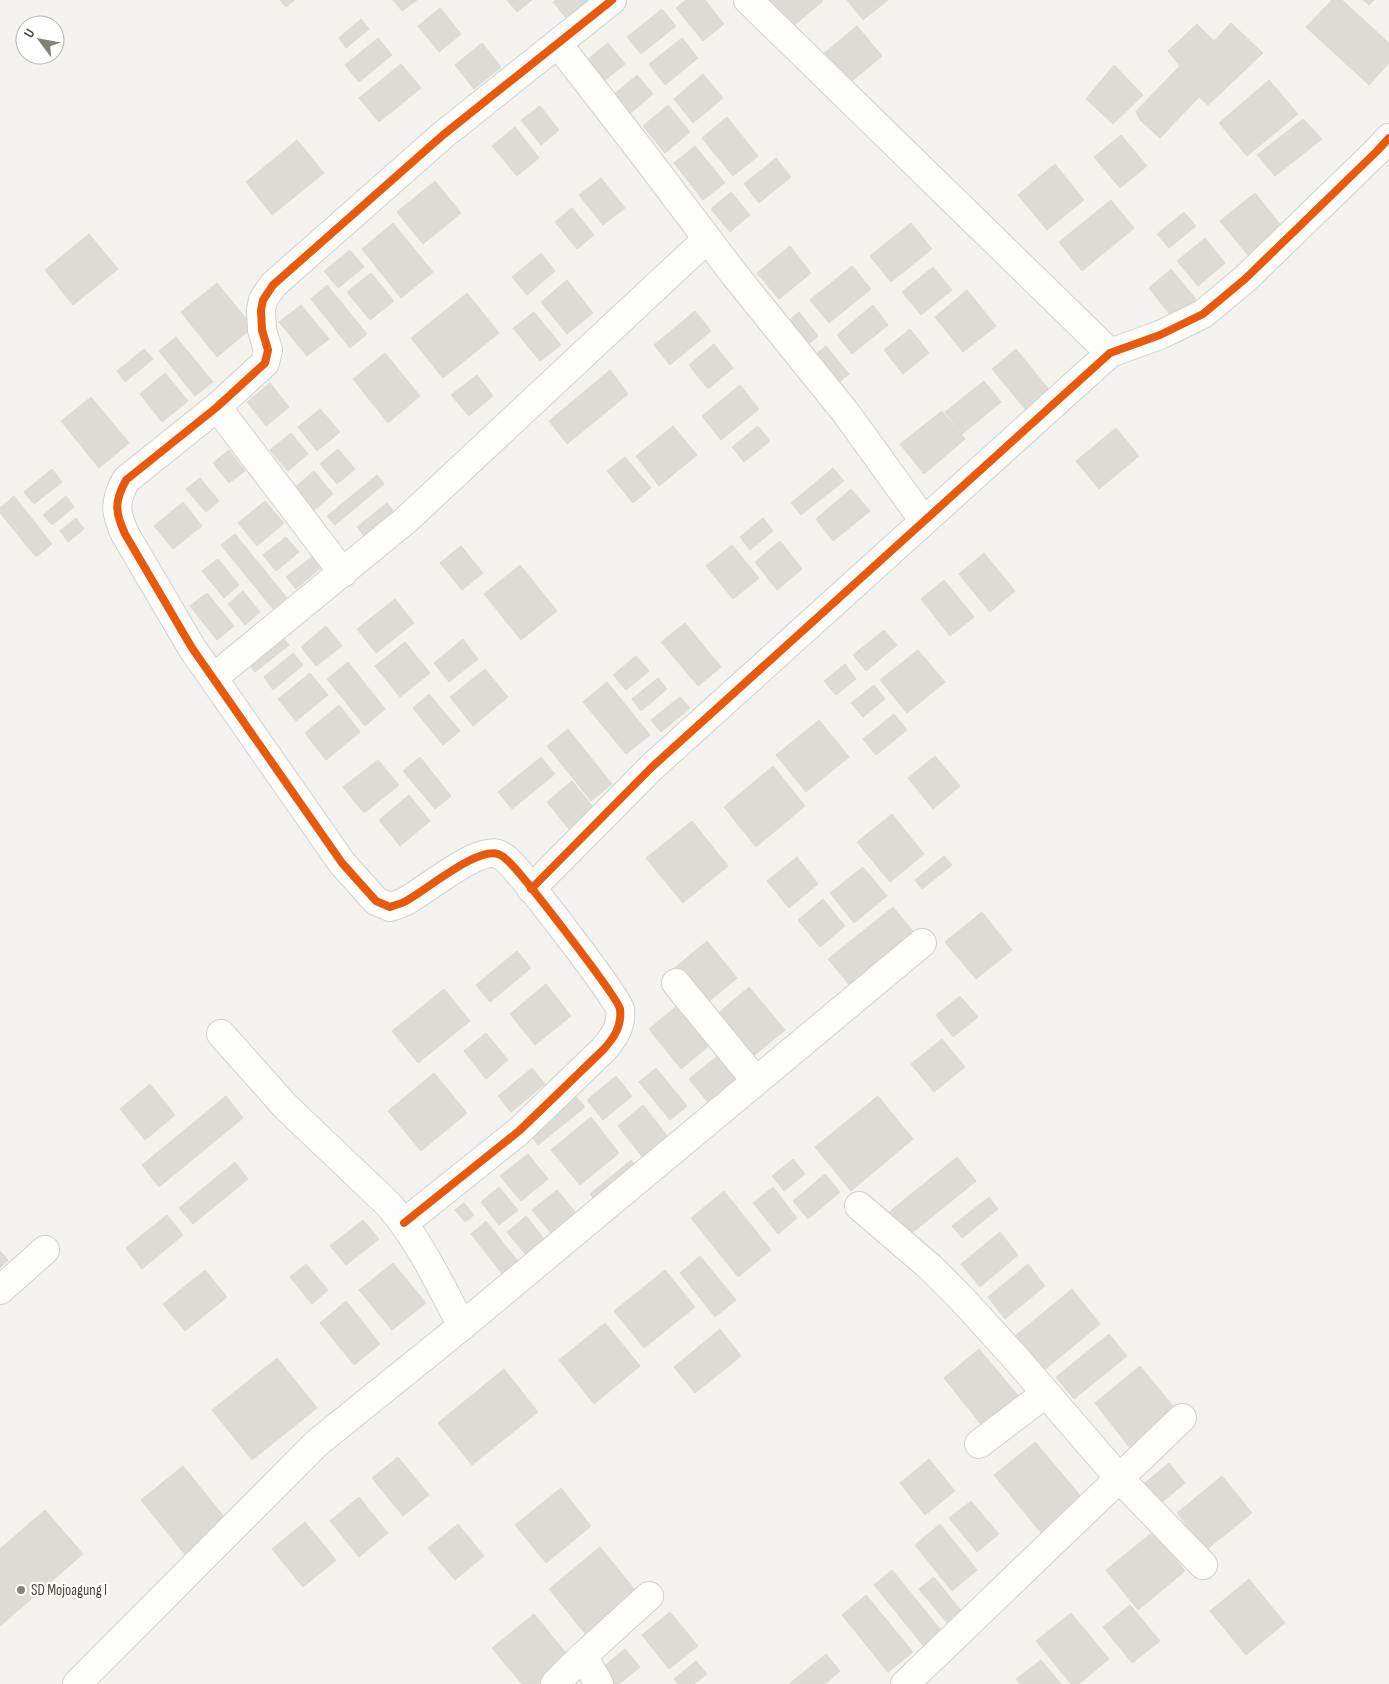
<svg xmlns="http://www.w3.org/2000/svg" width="1389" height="1684" viewBox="0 0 1389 1684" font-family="'Sofia Sans Condensed',sans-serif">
<rect width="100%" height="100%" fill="#f4f2ee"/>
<!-- building -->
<path fill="#dedbd6" stroke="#dcd9d4" d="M280,0H295L286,7Z
M393,0H417L402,11Z
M507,0H532L517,12Z
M556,0H591L567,19L553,2Z
M686,0H705L724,24L703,41L676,8Z
M762,0H822L823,1L787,31Z
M847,0H888L863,20Z
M1332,0H1342L1389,43V63L1369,85L1306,27Z
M1363,0H1374L1369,5Z
M440,8L461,34L439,52L418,26Z
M662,9L676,26L641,54L627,37Z
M361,19L369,29L346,48L339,38Z
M1231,23L1263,53L1208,105L1199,97L1160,138L1140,120L1136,111L1180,66L1168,51L1197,24L1214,41Z
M857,26L882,56L846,86L821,56Z
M378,38L392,55L359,82L345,65Z
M682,38L698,58L665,85L649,64Z
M482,43L501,67L474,89L455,65Z
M608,43L625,64L598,86L581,65Z
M401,64L421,88L379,122L359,98Z
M1114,65L1143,95L1113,124L1086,99Z
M703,74L723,98L693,123L674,99Z
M637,75L653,94L622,120L606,101Z
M1269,80L1298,114L1247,156L1219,123Z
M668,105L690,132L665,153L643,126Z
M540,106L559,130L541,145L521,120Z
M727,117L758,156L733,176L702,138Z
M1303,119L1322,139L1275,176L1257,155Z
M515,127L539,158L517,176L492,146Z
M1121,135L1147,166L1120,188L1094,157Z
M297,140L324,173L272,215L246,182Z
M695,146L725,183L703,200L674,163Z
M776,158L791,177L759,203L744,184Z
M1055,164L1084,200L1047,230L1018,195Z
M601,178L625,208L603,225L579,195Z
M435,181L461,213L423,244L397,212Z
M731,192L750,215L730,232L711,209Z
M1255,193L1286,232L1252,260L1220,221Z
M1111,200L1134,228L1082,271L1059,242Z
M572,208L594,235L577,249L555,222Z
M1184,212L1196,226L1169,248L1157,234Z
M393,223L433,272L401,298L362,249Z
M911,223L932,249L891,282L870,256Z
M89,234L118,269L73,305L45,270Z
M1205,238L1225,263L1198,286L1177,261Z
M790,246L811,273L779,299L757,273Z
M350,250L364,267L338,288L324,271Z
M541,253L555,271L527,295L512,277Z
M852,266L871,289L829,323L810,300Z
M933,267L952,290L921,315L902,292Z
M1171,269L1199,303L1176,322L1149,288Z
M371,273L394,301L370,320L347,292Z
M567,280L593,313L567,334L541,302Z
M217,283L253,327L217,357L181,312Z
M327,285L367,334L350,348L311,299Z
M967,290L996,326L963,352L935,317Z
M467,293L499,333L443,378L411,338Z
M301,305L329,339L307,356L279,322Z
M873,305L888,325L852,354L837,335Z
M695,311L711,331L670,365L654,345Z
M534,312L561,345L540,361L513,328Z
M799,312L818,336L801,351L781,327Z
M910,329L929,353L903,374L884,350Z
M176,337L213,382L195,396L159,351Z
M714,344L733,368L708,389L689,365Z
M826,346L849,374L829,391L805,363Z
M144,349L153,359L125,382L117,371Z
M1016,349L1050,391L1026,410L992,369Z
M385,353L420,396L388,423L353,379Z
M610,370L628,394L567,444L549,421Z
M165,373L188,401L162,422L140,394Z
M477,375L493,396L469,416L451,395Z
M984,381L1001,402L962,434L945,412Z
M270,383L289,407L266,426L247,402Z
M740,385L759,409L721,440L702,416Z
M91,397L129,443L99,468L61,421Z
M320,409L340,432L317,451L298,427Z
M942,411L965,439L924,474L900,444Z
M673,426L697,455L659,486L636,456Z
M758,426L770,441L744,462L732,447Z
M1116,428L1139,456L1099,489L1076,461Z
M291,433L308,454L288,471L270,450Z
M338,449L355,469L337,484L320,464Z
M229,450L245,471L229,483L213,463Z
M625,457L651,488L633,503L607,471Z
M833,468L844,481L801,515L791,503Z
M52,469L62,482L34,504L24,492Z
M314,471L333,494L313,511L294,488Z
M377,475L384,484L335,525L327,516Z
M200,478L219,501L206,512L186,489Z
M851,489L870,511L833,541L816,519Z
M14,496L52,544L36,557L0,513V508Z
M66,496L74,507L52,525L43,515Z
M265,501L284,523L257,546L238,523Z
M183,502L202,526L173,549L154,526Z
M387,503L394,512L365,537L357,527Z
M76,518L84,529L68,542L60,531Z
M763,518L773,531L750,550L740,537Z
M235,534L287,598L273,609L221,545Z
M286,537L299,552L276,571L263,555Z
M780,541L802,569L777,590L755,562Z
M732,545L759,578L733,599L706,566Z
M461,546L483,573L462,590L440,563Z
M984,553L1015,591L990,612L959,574Z
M314,555L323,566L296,589L286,577Z
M218,559L239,585L224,598L202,571Z
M520,565L557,611L521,640L484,594Z
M944,580L974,617L950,636L921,599Z
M243,591L260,612L245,625L228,604Z
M207,593L234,626L217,640L190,606Z
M395,599L414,623L376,653L357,629Z
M685,623L721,667L698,686L661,642Z
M326,626L342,646L316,666L301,647Z
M277,630L289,645L255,672L243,658Z
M884,630L897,645L866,671L853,655Z
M463,639L478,659L449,682L434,663Z
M405,642L430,673L400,697L375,666Z
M918,650L945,682L907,713L880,680Z
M293,653L303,665L273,690L264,677Z
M636,656L649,671L626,690L613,675Z
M348,662L385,709L365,726L327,679Z
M845,664L856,679L836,695L824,681Z
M485,669L508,697L473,726L450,697Z
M310,673L328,695L296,721L278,699Z
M658,678L667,689L641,711L632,699Z
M607,682L650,735L626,754L583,702Z
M874,685L885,699L863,717L851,703Z
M429,694L460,731L443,745L413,708Z
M680,697L690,708L661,732L651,720Z
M339,705L360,732L326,760L305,733Z
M894,714L907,730L876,755L863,739Z
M819,720L849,757L806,792L776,755Z
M568,729L612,784L591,801L547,746Z
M935,756L960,786L933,809L908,778Z
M420,757L451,796L435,809L403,771Z
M541,757L555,774L512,809L498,792Z
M378,760L399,785L364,813L343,787Z
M773,766L805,806L756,847L724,807Z
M572,781L598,813L573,834L547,802Z
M409,795L430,821L400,846L379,820Z
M892,814L924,854L890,882L857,842Z
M692,821L728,866L683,903L646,858Z
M944,856L952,865L922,889L915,880Z
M797,857L818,884L789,908L767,881Z
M863,867L887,896L854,923L830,893Z
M823,899L845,926L820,947L798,920Z
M893,907L916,935L852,988L828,959Z
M982,912L1012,950L976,979L945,942Z
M707,941L737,978L701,1008L671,971Z
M517,951L531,968L490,1002L476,985Z
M546,984L571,1016L535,1045L510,1014Z
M749,987L785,1030L746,1062L711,1019Z
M444,989L470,1021L418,1063L392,1031Z
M960,996L978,1017L953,1037L936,1015Z
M678,1005L710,1045L681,1069L649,1029Z
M486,1033L508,1060L486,1079L464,1051Z
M942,1039L965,1067L934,1092L911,1064Z
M721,1053L743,1080L711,1106L689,1079Z
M532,1068L545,1084L511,1112L498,1096Z
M656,1068L687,1106L670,1120L639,1082Z
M434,1073L467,1113L421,1151L388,1111Z
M616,1076L632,1096L603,1120L587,1100Z
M150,1084L175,1115L145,1140L120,1109Z
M572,1092L585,1107L538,1145L526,1129Z
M226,1096L243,1118L159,1187L142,1165Z
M878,1096L913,1139L851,1191L815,1147Z
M643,1105L668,1137L643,1158L618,1126Z
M591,1117L619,1153L580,1185L551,1150Z
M528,1154L548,1179L521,1201L500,1176Z
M957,1157L976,1181L902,1241L883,1217Z
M793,1159L805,1174L784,1191L772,1176Z
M631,1160L641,1173L600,1207L590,1194Z
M235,1162L248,1179L193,1224L179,1208Z
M825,1174L840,1192L808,1219L793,1201Z
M499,1187L518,1210L499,1225L481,1202Z
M773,1187L797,1218L778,1234L753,1203Z
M557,1190L581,1219L556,1239L532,1210Z
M724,1191L771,1250L738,1277L691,1218Z
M989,1197L998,1209L962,1238L952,1226Z
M464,1203L474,1215L465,1222L455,1210Z
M167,1215L183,1235L142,1269L126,1248Z
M526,1216L549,1245L531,1261L507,1232Z
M363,1220L379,1239L346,1265L330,1246Z
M486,1221L523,1268L508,1281L471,1234Z
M1000,1232L1018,1255L980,1287L961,1264Z
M0,1251L8,1260L0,1268Z
M700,1256L736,1300L715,1317L680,1273Z
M393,1263L426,1303L392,1330L359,1290Z
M306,1264L328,1290L312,1304L290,1277Z
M1028,1264L1045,1286L1005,1319L988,1297Z
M205,1270L227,1297L185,1331L163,1304Z
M665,1270L695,1307L644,1348L614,1311Z
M1072,1289L1100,1324L1043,1371L1015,1336Z
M346,1301L380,1344L354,1365L320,1323Z
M605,1323L640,1366L594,1404L559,1360Z
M720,1329L741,1356L695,1393L674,1367Z
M1109,1334L1127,1356L1074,1399L1056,1377Z
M979,1349L1020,1398L984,1428L944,1378Z
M277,1358L317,1408L252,1460L212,1410Z
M1140,1366L1176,1410L1130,1448L1095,1403Z
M504,1369L538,1412L472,1465L438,1423Z
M1035,1442L1084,1500L1042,1534L994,1475Z
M398,1457L429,1495L403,1516L372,1478Z
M929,1459L955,1491L925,1515L900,1483Z
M1169,1463L1185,1483L1161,1503L1145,1483Z
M183,1466L229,1523L187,1557L141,1500Z
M1222,1476L1252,1513L1206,1550L1177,1513Z
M561,1488L591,1526L546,1563L515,1525Z
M359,1497L388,1533L359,1557L330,1521Z
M971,1501L999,1534L977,1552L949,1518Z
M45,1510L83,1554L0,1626V1549Z
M305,1522L336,1560L303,1587L272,1549Z
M458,1524L484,1556L455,1580L428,1548Z
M940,1524L977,1570L952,1591L915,1545Z
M1153,1532L1185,1571L1138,1610L1106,1570Z
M600,1547L639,1595L588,1637L549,1589Z
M892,1570L944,1634L926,1649L874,1585Z
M934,1577L966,1617L952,1629L919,1589Z
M1249,1579L1285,1623L1246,1655L1210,1611Z
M866,1595L913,1652L888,1672L842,1615Z
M1130,1605L1160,1641L1132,1663L1103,1627Z
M670,1612L698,1646L669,1669L642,1635Z
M1071,1613L1109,1659L1079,1684H1071L1036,1641Z
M534,1614L570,1658L538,1684H522L492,1648Z
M625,1649L640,1667L619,1684H604L596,1673Z
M826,1654L840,1671L825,1684H789Z
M1041,1660L1061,1684H1020L1016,1679Z
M696,1661L707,1674L694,1684H678L674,1679Z"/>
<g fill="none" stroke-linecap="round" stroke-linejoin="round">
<defs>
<path id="street" d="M748,0L1110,353
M558,44L641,151L734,274L846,413L924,521
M217,407L343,573
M213,678L406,520L707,239
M531,889L652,767L1110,353L1160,335L1203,314L1245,279L1376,152L1389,138
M676,983L756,1081
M221,1034L286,1107L389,1205C420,1241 440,1285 462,1326
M859,1206L930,1267L961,1298L1013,1355L1119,1478L1203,1565
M404,1223L519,1131L603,1050C614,1038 622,1026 620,1009C618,998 521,872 507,860C505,858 501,855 498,854C476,847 424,892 404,902C400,904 395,905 390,907L376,901L342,863L192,648L125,534C115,512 114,502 126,480L217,407L265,363L268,350L262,330L261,310L263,300L273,285L443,135L612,0
M0,1290L45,1250
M979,1444L1046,1393
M583,1656L599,1684
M77,1684L317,1443L462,1326L922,943
M555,1684L583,1656L649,1596
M905,1684L1182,1418"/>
</defs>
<!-- street casing -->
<use href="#street" stroke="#d2d0cb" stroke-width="30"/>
<!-- street -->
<use href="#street" stroke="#fdfdfc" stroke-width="28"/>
<defs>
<path id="cycleway" d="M531,889L652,767L1110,353L1160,335L1203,314L1245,279L1376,152L1389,138
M404,1223L519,1131L603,1050C614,1038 622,1026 620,1009C618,998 521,872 507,860C505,858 501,855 498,854C476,847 424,892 404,902C400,904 395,905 390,907L376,901L342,863L192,648L125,534C115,512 114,502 126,480L217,407L265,363L268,350L262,330L261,310L263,300L273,285L443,135L612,0"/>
</defs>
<!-- cycleway casing -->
<use href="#cycleway" stroke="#fff" stroke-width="11"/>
<!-- cycleway -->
<use href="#cycleway" stroke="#e8590c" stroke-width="8"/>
</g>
<!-- markers -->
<circle fill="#868178" stroke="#fff" stroke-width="2" cx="21" cy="1590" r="5"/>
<g text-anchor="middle" stroke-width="4.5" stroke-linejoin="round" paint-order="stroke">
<!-- poi labels -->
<g font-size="15" fill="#4b4439" stroke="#fff" text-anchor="start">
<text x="31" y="1595">SD Mojoagung I</text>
</g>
</g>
<!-- north arrow -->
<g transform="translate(40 40) rotate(302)"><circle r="24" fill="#ffffff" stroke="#b7b4b0"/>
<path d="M0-4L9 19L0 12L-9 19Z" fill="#868178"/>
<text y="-8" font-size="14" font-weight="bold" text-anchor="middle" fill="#4b4439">U</text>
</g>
</svg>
